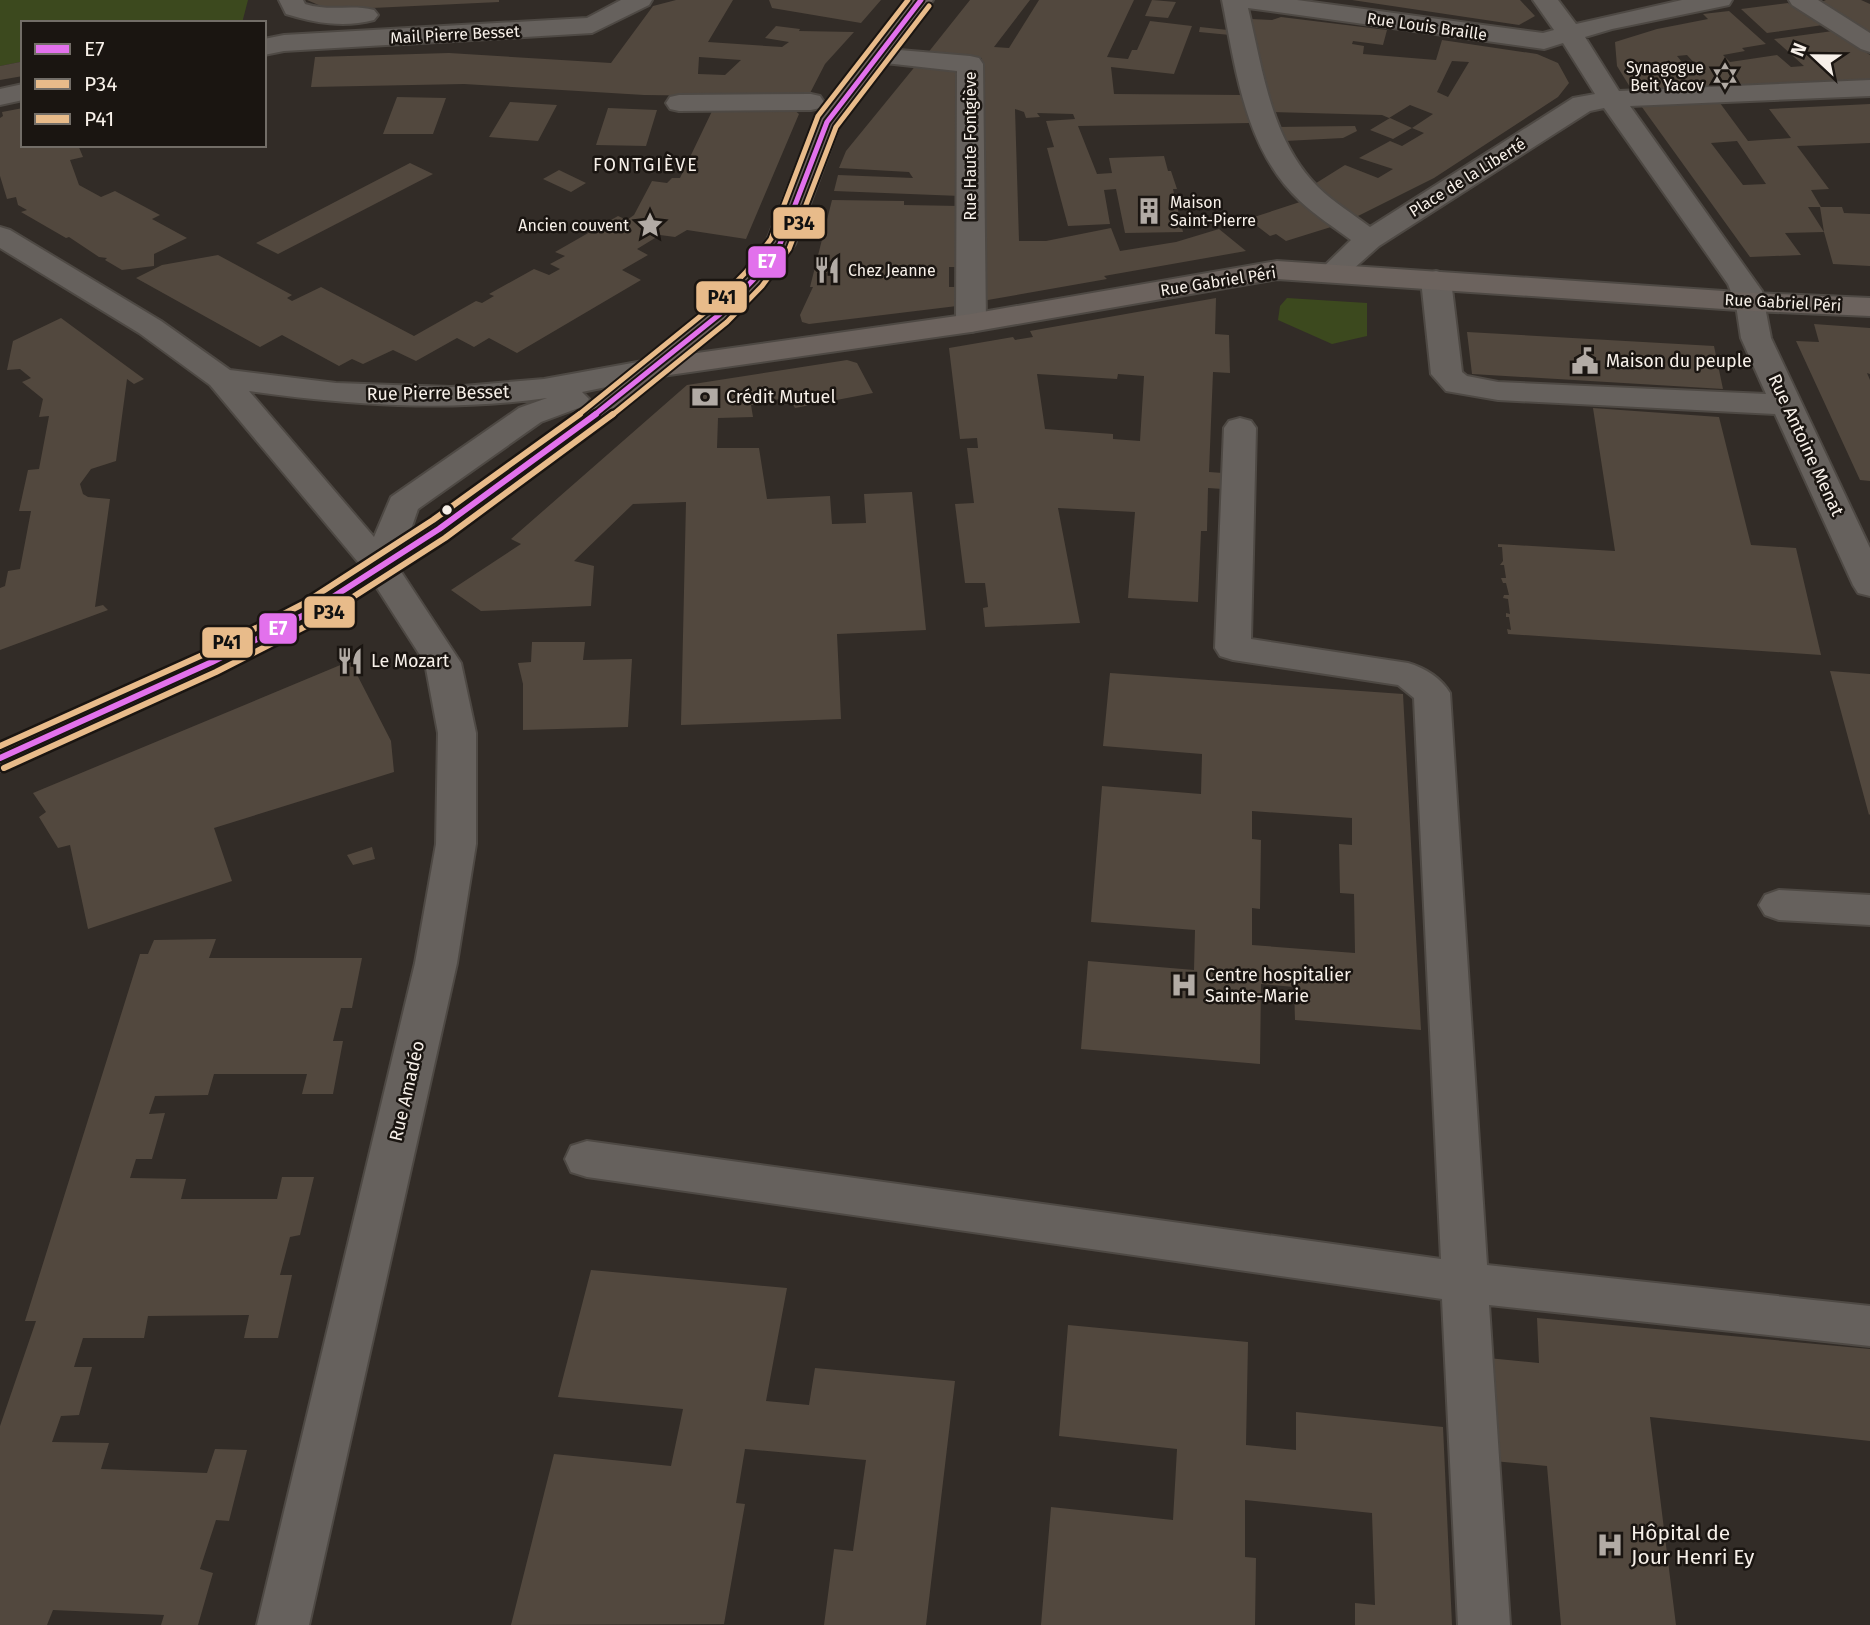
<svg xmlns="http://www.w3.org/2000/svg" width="1870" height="1625" viewBox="0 0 1870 1625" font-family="'Fira Sans',sans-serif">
<rect width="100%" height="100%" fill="#322c27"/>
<!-- green -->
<path fill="#3c491e" d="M0,0H248L242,23H23V69L20,62L0,66Z
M1287,298L1367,303V336L1332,344L1278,320L1280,306Z"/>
<!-- building -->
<path fill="#52483e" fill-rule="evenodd" d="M307,0H499V2L330,10Z
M676,0H733L708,42L782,47L789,42L765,38L776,26L800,29L799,31L854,32L825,64L808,97L644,95L464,84L311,87L315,57L449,53L611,63L653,6ZM699,57L741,60L725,75L698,74Z
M769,0H881L861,23L772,8Z
M970,0H1030L994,47L1009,48L1039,0H1134L1107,57L1128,59L1132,50H1137L1150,21L1192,26L1174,74L1111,67L1114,94L1243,95L1250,123L1078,126L1097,174L1112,173L1109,158L1164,156L1168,171H1171L1177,189H1173L1183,232L1125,233L1116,189L1104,190L1110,224L1068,226L1047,148L1054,147L1046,121L1075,119L1073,114L1037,113L1040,117L1026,118L1024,112L1015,109L1019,241H1046L1111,228L1120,251L1176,242L1219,229L1246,251L1104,276L1107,279L982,301L979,67L982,58L927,54Z
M1152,0L1176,2L1168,18L1145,16Z
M1352,0H1520L1535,16L1519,25Z
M1826,0H1861L1870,4V37L1817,4Z
M1788,3L1823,25L1767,33L1741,9Z
M1729,11L1766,44L1742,48L1745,51L1723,55L1730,62L1777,55L1791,67L1804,66L1774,39L1833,31L1870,55V81L1633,92L1617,66L1615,42L1657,29L1708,19L1703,14ZM1687,55L1697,66L1667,68L1664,63L1682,62L1677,56Z
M1281,17L1387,30L1383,45L1353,41L1352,44L1364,46L1363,54L1436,60L1442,40L1537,54L1558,63L1569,83L1558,97L1434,178L1356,217L1320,196L1313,185L1345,165L1378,178L1393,169L1359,158L1390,141L1402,146L1424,133L1412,128L1393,139L1370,130L1390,118L1412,128L1433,114L1410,105L1389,118L1382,115L1271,112L1251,19L1272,20ZM1452,61L1469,62L1448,97L1437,92Z
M1200,27L1228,30L1230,35L1199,32Z
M20,62L23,76L0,80V66Z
M917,64L956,67L960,196L834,191L838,175L913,178L909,172L839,168L846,151Z
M397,97L446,98L433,134H383Z
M1717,99L1748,141L1791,138L1769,109L1870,104V143L1797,146L1829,189L1811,190L1821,207H1808L1824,232L1820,207H1842L1844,213L1870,214V266L1833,264L1824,232L1785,233L1801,255L1750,257L1639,103ZM1737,141L1766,184L1743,185L1711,143Z
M510,102L557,105L538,141L489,137Z
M714,107L793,109L799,114L746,239L687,230L675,237L660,235L637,249L648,255L622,270L641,280L517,353L489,338L474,347L457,338L416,361L393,350L363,364L352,359L339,366L282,335L260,347L136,278L162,265L218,255L292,295L287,298L292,301L321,287L414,336L476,301L482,303L494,296L489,294L534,269L549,275L560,269L550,264L565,256L555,252L618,216L627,220L634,215L652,181L667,183L672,178H680Z
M23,108V145H78L83,157L70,160L79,185L101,197L115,191L160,215L152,219L187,238L154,254V266L122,270L105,260L107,258L99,257L69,237L66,238L21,212L27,210L18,205L16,197L7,199L0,176V118L3,116L2,112Z
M608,108L657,110L646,146L596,145Z
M1355,126L1357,131L1343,138L1285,141L1275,127Z
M410,163L433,174L278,254L256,243Z
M559,170L586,183L571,192L543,179Z
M832,200L904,201V205L960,206V267H949V287H956L957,306L809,324L802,322L800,315L813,287H810Z
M1300,202L1331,227L1286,241L1276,234L1270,236L1248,219Z
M1216,298L1215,334L1229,335L1230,373L1213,372L1209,472L1223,473V489L1208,488L1207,531H1201L1198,602L1128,598L1135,512L1058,508L1080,623L985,627L983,608L988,607L985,583H965L955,504L974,503L967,448H978L977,438L960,439L949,348L1013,337L1015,340L1033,337L1030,331ZM1037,374L1117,379L1118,374L1144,376L1140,441L1113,439V434L1045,429Z
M61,318L144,379L134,384L127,379L116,461L91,469L80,484L83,494L88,497L110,499L95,607L103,605L108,610L0,650V588L5,586L8,571L20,569L31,511H19L28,470L39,469L49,416L39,417L43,399L22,382L31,378L20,369L7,370L13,341Z
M1814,324L1870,328V374L1867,373L1870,380V481L1860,480L1796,341L1819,342Z
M1467,332L1714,346L1723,389L1472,374Z
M847,360L857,363L873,393L795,408L789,397L751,405L753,417L718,418L717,448H759L767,499L830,496L832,524L866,523L864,494L912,492L926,630L837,634L841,719L681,725L686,502L633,504L574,561L594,566L591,606L481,611L451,590L521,544L511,539L687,385Z
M1593,408L1719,417L1751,545L1796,548L1821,655L1508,634L1507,629L1511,630L1509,617H1506V613L1510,614L1508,599L1503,598L1504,595H1509L1506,583H1503L1501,578H1506L1504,565H1500L1503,561L1502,547H1498V544L1615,551Z
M532,642H585L583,660L632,659L628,727L523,730V684L518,663L531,662Z
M350,661L391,741L394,772L214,828L232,881L88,929L70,845L58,848L39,817L46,812L33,793Z
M1830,671L1870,674V814L1869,815Z
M1110,673L1403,694L1421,1030L1295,1020L1294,987L1261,984L1260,1064L1081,1049L1088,961L1194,970L1195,930L1091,922L1102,786L1201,794L1202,754L1103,746ZM1252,811L1352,818V845L1339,844L1340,893L1354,894L1355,953L1252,945V908L1260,909L1261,840L1252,839Z
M372,847L375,859L353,865L347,855Z
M216,939L209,958H362L352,1008H341L333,1041H343L333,1094H302L307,1074H214L208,1095L155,1096L149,1114L165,1113L152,1159H136L130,1178L186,1179L181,1199H277L282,1177H314L300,1235L290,1237L280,1275H292L278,1338H244L249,1315L148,1316L144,1338H83L74,1367H92L79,1415L61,1416L52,1442L109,1443L101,1469L207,1473L215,1449L247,1450L229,1521L216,1520L200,1569L213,1573L198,1625H161L164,1615L53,1610L47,1625H0V1426L36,1321H25L140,954H148L154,940Z
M591,1270L787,1288L766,1401L809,1405L815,1368L955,1381L926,1625H824L834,1549L853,1551L866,1460L745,1449L736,1503L745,1504L724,1624L511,1625L554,1454L671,1466L683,1409L558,1397Z
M1537,1318L1870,1349V1441L1650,1417L1676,1625H1561L1547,1466L1493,1461L1488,1358L1539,1363Z
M1068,1325L1248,1342L1246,1445L1296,1450V1412L1443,1427L1452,1625H1355V1603L1375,1605L1372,1513L1245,1500V1557L1256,1558L1255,1625H1041L1051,1507L1173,1520L1177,1449L1059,1436Z"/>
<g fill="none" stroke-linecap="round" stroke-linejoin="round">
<defs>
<path id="minor" d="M279,0H303L305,4C330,12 351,4 374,10L378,15L374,20C344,28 315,23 286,14Z
M621,0H652L649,5L592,33L284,51L264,55V39L284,35L587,18Z
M1222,0H1297L1543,33L1554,30L1533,0H1558L1576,24L1682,0H1732L1729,5L1612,29L1585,37L1619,91L1870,80V96L1630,106L1762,291L1771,338L1870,548V596L1858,593L1853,585L1775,414L1498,400L1446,391L1431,374L1421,280L1426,274L1436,271L1446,274L1451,280L1462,372L1467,376L1498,382L1766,394L1741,338L1736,305L1728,284L1604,108L1590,111L1379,246L1342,279L1332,282L1322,279L1317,273L1351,240C1335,228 1316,216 1300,201C1245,150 1236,70 1222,0ZM1248,8L1544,49L1563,43L1595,94L1573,98L1370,227C1353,214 1333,202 1318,187C1271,140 1263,71 1248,8Z
M1789,0H1818L1870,33V52L1861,49L1792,5Z
M876,48L970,56L979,58L983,64L986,323L982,329L971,332L960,329L956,323L957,71L867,61L863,56L867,51Z
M23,84V100L0,105V89Z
M811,94L820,96L824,102L820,108L811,110L679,111L670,109L666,103L670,97L679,95Z
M0,227L10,230L161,321L230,370L336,383L451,387L544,379L654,359L665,361L670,368L665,375L582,392L589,399L584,406L541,422L418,509L398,567L461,663L476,733V844L457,963L309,1625H257L415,963L436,844L438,733L425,663L368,574L210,385L139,333L0,248ZM249,391C348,405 448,412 547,398L519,408L391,497L374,537Z
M1240,418L1251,421L1256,428L1251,639L1408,663C1425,668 1441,678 1450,693L1487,1265L1870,1306V1346L1489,1305L1510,1625H1458L1442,1299L587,1177L571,1172L565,1159L571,1146L587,1141L1441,1259L1414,698L1398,685L1233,660L1220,656L1215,648L1224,428L1229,421Z
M1779,890L1870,895V925L1779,920L1765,915L1759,905L1765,895Z"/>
<path id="major" d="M908,0H933L840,123L795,244L764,285L731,320L690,354L971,314L1277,261L1753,293L1870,298V316L1753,311L1277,279L971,332L662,376L591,434L451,536L320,621L225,670L0,771V743L199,654L296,605L427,522L569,420L709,308L744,273L766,243L814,122Z"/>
</defs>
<!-- minor casing -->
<use href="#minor" stroke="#4e4944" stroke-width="4"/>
<!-- major casing -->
<use href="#major" stroke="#4e4944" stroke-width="4"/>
<!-- minor -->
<use href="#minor" fill="#66615d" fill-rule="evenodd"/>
<!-- major -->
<use href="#major" fill="#6c635e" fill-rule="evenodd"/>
<defs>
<path id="bus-1-far1" d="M593,416L720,314L754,279L780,244L827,122L921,0"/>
<path id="bus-1" d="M0,758L212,662L308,613L439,529L596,414"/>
<path id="bus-2-far1" d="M611,416L727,322L762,286L789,249L836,127L929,6"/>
<path id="bus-2" d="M4,768L216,672L314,622L445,538L613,414"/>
<path id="bus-3-far1" d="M577,416L713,306L746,272L771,239L818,116L908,0"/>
<path id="bus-3" d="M0,746L207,653L303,604L433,520L580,414"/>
</defs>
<!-- bus-1-far1 casing -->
<use href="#bus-1-far1" stroke="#1a1511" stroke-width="9"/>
<!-- bus-1 casing -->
<use href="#bus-1" stroke="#1a1511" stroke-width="11"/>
<!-- bus-2-far1 casing -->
<use href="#bus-2-far1" stroke="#1a1511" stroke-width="9"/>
<!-- bus-2 casing -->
<use href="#bus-2" stroke="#1a1511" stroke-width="11"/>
<!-- bus-3-far1 casing -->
<use href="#bus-3-far1" stroke="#1a1511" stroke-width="9"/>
<!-- bus-3 casing -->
<use href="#bus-3" stroke="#1a1511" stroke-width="11"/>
<!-- bus-1-far1 -->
<use href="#bus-1-far1" stroke="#e271ec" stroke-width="5"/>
<!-- bus-1 -->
<use href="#bus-1" stroke="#e271ec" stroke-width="6"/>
<!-- bus-2-far1 -->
<use href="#bus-2-far1" stroke="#e8bb8a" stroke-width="5"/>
<!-- bus-2 -->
<use href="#bus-2" stroke="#e8bb8a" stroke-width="6"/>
<!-- bus-3-far1 -->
<use href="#bus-3-far1" stroke="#e8bb8a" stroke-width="5"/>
<!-- bus-3 -->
<use href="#bus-3" stroke="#e8bb8a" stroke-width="6"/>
</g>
<!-- icons -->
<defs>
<symbol id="synagogue-bare" viewBox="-9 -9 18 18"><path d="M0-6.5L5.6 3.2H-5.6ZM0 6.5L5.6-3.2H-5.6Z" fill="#b2aba5" stroke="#1a1511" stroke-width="2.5" paint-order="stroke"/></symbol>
<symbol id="building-bare" viewBox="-9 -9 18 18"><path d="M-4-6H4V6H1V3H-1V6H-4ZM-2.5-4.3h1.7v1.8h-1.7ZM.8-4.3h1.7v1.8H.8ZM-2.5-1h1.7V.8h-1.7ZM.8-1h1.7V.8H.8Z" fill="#b2aba5" stroke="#1a1511" stroke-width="2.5" paint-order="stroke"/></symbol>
<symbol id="sight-bare" viewBox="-9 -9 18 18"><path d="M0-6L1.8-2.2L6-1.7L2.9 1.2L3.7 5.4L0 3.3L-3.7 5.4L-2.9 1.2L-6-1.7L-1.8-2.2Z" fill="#b2aba5" stroke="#1a1511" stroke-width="2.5" paint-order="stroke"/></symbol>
<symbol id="restaurant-bare" viewBox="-9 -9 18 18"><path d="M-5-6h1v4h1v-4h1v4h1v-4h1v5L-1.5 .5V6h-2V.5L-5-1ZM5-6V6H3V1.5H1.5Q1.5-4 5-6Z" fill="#b2aba5" stroke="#1a1511" stroke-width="2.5" paint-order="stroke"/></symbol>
<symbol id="civic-bare" viewBox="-9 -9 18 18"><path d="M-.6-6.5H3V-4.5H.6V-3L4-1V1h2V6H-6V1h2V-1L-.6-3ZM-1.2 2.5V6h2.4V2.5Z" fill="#b2aba5" stroke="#1a1511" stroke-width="2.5" paint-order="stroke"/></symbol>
<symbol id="bank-bare" viewBox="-9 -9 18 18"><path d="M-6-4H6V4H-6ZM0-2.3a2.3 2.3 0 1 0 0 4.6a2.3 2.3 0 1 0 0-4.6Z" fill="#b2aba5" stroke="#1a1511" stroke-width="2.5" paint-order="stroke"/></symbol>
<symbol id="hospital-bare" viewBox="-9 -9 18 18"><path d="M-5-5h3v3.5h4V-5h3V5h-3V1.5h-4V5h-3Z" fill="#b2aba5" stroke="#1a1511" stroke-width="2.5" paint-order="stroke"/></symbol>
</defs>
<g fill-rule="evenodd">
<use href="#synagogue-bare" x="1706" y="57" width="38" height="38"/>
<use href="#building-bare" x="1130" y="192" width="38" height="38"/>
<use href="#sight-bare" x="631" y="206" width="38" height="38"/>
<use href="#restaurant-bare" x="808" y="251" width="38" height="38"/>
<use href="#civic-bare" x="1566" y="342" width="38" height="38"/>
<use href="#bank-bare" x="686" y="378" width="38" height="38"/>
<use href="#restaurant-bare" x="331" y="642" width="38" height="38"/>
<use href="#hospital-bare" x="1165" y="966" width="38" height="38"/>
<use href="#hospital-bare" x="1591" y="1526" width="38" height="38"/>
</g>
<!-- markers -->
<circle fill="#f7f0e9" stroke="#1a1511" stroke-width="2.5" cx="447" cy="510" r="6"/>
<g text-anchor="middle" stroke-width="5" stroke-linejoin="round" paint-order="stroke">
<!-- far-street labels -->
<g font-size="16" fill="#f7f0e9" stroke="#1a1511">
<text transform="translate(1427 26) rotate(8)" y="6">Rue Louis Braille</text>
<text transform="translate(455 34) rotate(-3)" y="6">Mail Pierre Besset</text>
<text transform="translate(970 146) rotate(-90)" y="6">Rue Haute Fontgiève</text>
<text transform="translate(1467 177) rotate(-32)" y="6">Place de la Liberté</text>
<text transform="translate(1218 281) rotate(-9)" y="6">Rue Gabriel Péri</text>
<text transform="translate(1783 302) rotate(3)" y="6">Rue Gabriel Péri</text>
</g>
<!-- far-poi labels -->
<g font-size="16" fill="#f7f0e9" stroke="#1a1511" text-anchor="end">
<text x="1704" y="73">Synagogue<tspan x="1704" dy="18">Beit Yacov</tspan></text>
<text x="1170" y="208" text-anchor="start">Maison<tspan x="1170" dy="18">Saint-Pierre</tspan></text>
<text x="629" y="231">Ancien couvent</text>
<text x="848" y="276" text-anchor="start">Chez Jeanne</text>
</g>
<!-- far-quarter labels -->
<g font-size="18" letter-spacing="2" fill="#f7f0e9" stroke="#1a1511">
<text x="646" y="171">FONTGIÈVE</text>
</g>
<!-- poi labels -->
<g font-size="18" fill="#f7f0e9" stroke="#1a1511" text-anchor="start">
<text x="1606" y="367">Maison du peuple</text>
<text x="726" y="403">Crédit Mutuel</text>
<text x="371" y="667">Le Mozart</text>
<text x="1205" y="981">Centre hospitalier<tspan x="1205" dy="21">Sainte-Marie</tspan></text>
</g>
<!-- street labels -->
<g font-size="18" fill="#f7f0e9" stroke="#1a1511">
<text transform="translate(438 393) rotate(-1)" y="6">Rue Pierre Besset</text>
<text transform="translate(1806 445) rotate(65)" y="6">Rue Antoine Menat</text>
<text transform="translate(407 1091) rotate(-77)" y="6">Rue Amadéo</text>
</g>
<!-- near-poi labels -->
<g font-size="21" fill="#f7f0e9" stroke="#1a1511" text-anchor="start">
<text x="1631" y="1540">Hôpital de<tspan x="1631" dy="24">Jour Henri Ey</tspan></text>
</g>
</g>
<g stroke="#1a1511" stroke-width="2.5">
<rect x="772" y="206" width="54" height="34" rx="7" fill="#e8bb8a"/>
<rect x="747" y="245" width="40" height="34" rx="7" fill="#e271ec"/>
<rect x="695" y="280" width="53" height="34" rx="7" fill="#e8bb8a"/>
<rect x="303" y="595" width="53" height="34" rx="7" fill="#e8bb8a"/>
<rect x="258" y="612" width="40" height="33" rx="7" fill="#e271ec"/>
<rect x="201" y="626" width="53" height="33" rx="7" fill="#e8bb8a"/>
</g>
<g font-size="19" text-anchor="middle" font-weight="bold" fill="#fff">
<text x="767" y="268">E7</text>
<text x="278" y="635">E7</text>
</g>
<g font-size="19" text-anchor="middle" font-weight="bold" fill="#111">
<text x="799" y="230">P34</text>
<text x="722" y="304">P41</text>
<text x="329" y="619">P34</text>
<text x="227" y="649">P41</text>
</g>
<!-- legend -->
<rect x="21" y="21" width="245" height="126" fill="#1a1511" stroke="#726d67" stroke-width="2"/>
<rect x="35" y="44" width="35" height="10" fill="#e271ec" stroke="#726d67" stroke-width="2"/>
<text x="84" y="56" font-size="21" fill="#f7f0e9">E7</text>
<rect x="35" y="79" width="35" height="10" fill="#e8bb8a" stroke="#726d67" stroke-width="2"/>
<text x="84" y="91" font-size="21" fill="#f7f0e9">P34</text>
<rect x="35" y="114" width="35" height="10" fill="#e8bb8a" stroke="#726d67" stroke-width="2"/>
<text x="84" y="126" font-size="21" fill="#f7f0e9">P41</text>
<!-- north arrow -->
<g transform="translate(1814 56) rotate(292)" stroke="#1a1511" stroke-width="5" paint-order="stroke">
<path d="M0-5L12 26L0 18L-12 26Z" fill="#f7f0e9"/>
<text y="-10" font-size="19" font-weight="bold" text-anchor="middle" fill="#f7f0e9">N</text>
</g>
</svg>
